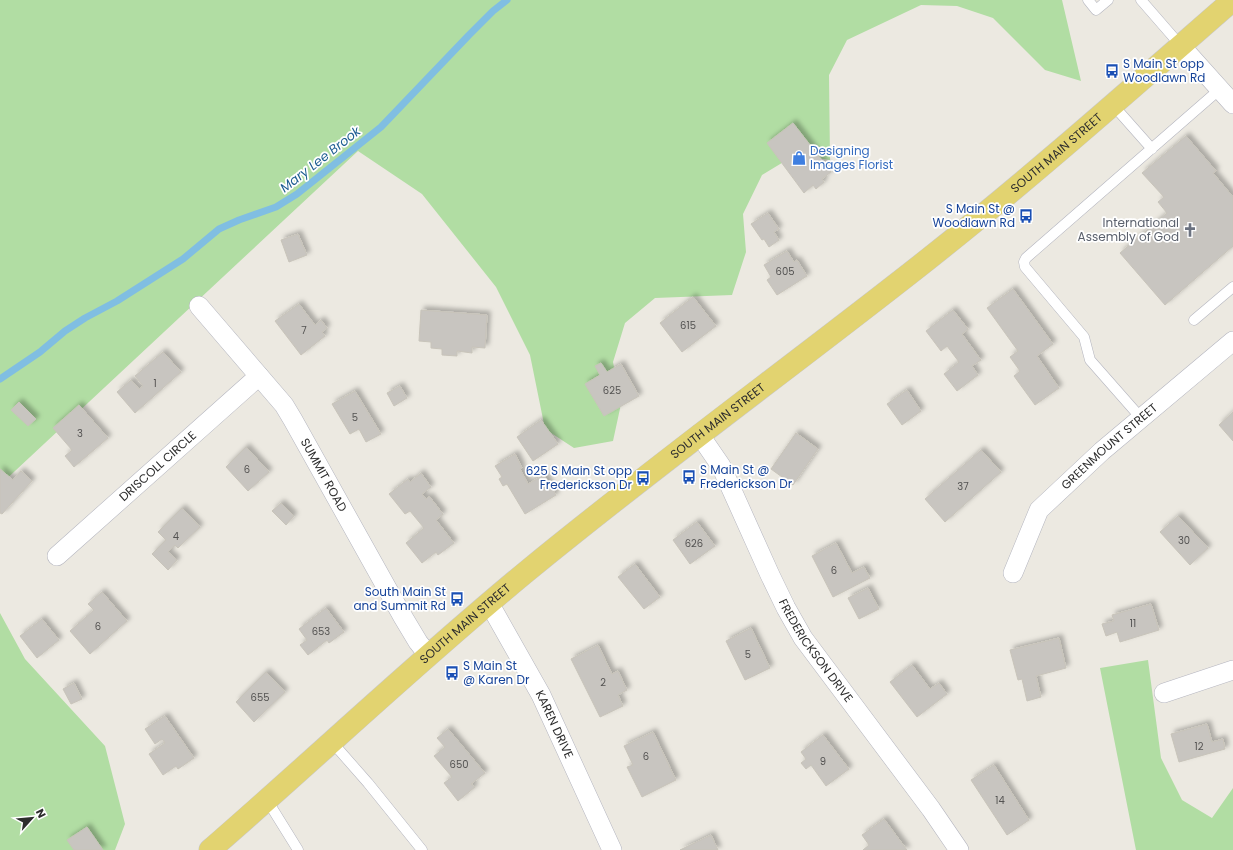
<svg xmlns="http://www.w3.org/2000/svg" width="1233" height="850" viewBox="0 0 1233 850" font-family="Poppins,sans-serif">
<defs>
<filter id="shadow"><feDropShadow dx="3.5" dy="-3.5" stdDeviation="2" flood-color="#0004"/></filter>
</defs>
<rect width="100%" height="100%" fill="#ece9e1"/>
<!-- green -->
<path fill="#b1dda3" d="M0,0H1062L1081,81L1045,70L993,18L957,6L921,5L847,40L829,75L830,160L795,155L762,175L743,214L746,252L732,295L655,298L625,323L613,362L621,404L613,441L574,448L545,429L530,355L496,287L422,194L358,151L0,485Z
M0,613L25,659L105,746L125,824L115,850H0Z
M1148,660L1161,758L1182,800L1212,818L1233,788V850H1136L1100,668Z"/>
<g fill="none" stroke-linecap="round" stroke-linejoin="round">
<!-- stream -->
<path stroke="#80bee2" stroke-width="7" d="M0,379L40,352L65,331L85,318L117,301L183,259L219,229L239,220L276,207L297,194L381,127L469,35L493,11L507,0"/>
</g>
<!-- building -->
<path fill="#c8c5c0" stroke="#c8c4ba" filter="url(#shadow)" d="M793,123L831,172L822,179L824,182L816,189L813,185L804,193L767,143Z
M1186,136L1216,171L1213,173L1233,197V246L1165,305L1120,253L1167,213L1158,202L1164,197L1142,173Z
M768,213L779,229L774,232L779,240L769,247L764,239L762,240L751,224Z
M298,234L307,255L289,262L281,240Z
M787,251L794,262L797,260L807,276L777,295L767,280L771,277L764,265Z
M1013,289L1053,344L1037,356L1059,388L1035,405L1014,376L1020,371L1010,357L1018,351L987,308Z
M693,297L716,326L682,352L660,323Z
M299,304L315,325L321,320L327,328L322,332L325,336L301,355L275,321Z
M421,310L487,315L485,348L472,347V353L457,351V356L442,355V349L431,348V342L419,341Z
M953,310L968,329L962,334L981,360L972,366L978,375L957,391L944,374L959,362L947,346L941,351L926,331Z
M163,352L181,372L135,413L117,392L131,380L139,389L143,386L135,376Z
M601,363L607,372L621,364L639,396L604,416L585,384L600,375L595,366Z
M400,386L407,398L394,406L387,393Z
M907,390L921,411L902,425L887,404Z
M355,391L381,434L366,442L359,429L350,434L332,404Z
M19,402L36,419L28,426L11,410Z
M79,405L108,438L74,467L65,456L72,450L53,428Z
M1233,412V441L1219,425Z
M541,420L558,444L533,461L517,437Z
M796,433L818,449L793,485L771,469Z
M246,447L269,472L248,491L226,467Z
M981,450L1001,472L945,522L925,499Z
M515,454L522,468L520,469L528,484L544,475L556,495L525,514L507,484L503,486L499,479L502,477L495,466Z
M0,469L13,480L21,471L32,481L2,514L0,513Z
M421,473L431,487L422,494L426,499L429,496L443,514L436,520L454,543L438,555L436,552L422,563L406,543L424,528L410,511L405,514L389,494L408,479L410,482Z
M281,503L294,516L286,525L272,511Z
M182,508L200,527L178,548L175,545L168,552L177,560L168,570L152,554L166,540L158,532Z
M1178,516L1208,548L1190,565L1160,532Z
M697,522L715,546L690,564L673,540Z
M836,543L852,573L864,567L870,578L833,597L812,556Z
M635,564L660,597L644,609L618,577Z
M868,588L879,609L859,619L848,598Z
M102,592L127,621L90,654L70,631L94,610L88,604Z
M1151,604L1159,630L1120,642L1117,632L1106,636L1102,624L1114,621L1112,615Z
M326,608L344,632L329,643L327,640L308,655L300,645L307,640L299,629Z
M42,619L59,640L37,658L20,636Z
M751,628L770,668L745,680L726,641Z
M1059,638L1066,668L1036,676L1041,697L1027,701L1022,679L1018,680L1010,650Z
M598,645L612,674L618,671L627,690L618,695L623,706L600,717L571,659Z
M912,665L930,689L939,683L947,694L917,717L890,682Z
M266,672L285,692L254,722L236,702Z
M74,683L82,699L71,704L63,689Z
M165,716L194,758L178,769L176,766L163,775L149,754L165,743L162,739L155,744L145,729Z
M1207,724L1212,742L1223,739L1225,749L1179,762L1171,734Z
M448,729L485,773L471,784L475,787L458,801L444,783L452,777L434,756L445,747L437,738Z
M653,732L676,780L642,797L627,767L633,765L624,746Z
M823,735L849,769L826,786L811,765L806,769L801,763L806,759L801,752Z
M994,765L1029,820L1007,835L971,780Z
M884,819L907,850H863L869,845L862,835Z
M87,827L103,850H74L67,840Z
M711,835L718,850H680Z"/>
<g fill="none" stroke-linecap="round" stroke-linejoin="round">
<defs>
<path id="service" d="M1088,0L1096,10L1108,0
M1141,0L1181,46
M1113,105L1152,149
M1194,320L1233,287
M1141,418L1090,360L1084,337L1025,267L1024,262L1026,258L1220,89
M332,742L368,783L422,850
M267,800L298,850"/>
<g id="minor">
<path d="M1181,46L1233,104"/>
<path id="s1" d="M199,306L284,405L293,420L403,617L418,642L429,656"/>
<path id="s2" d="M699,434L721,466L770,575L786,608L803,638L931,809L959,850"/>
<path id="s3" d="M57,556L259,376"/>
<path id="s4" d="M1013,573L1039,510L1102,451L1233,341"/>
<path id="s5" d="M489,603L541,695L612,850"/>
<path d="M1164,693L1233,670"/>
</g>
<g id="primary">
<path id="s6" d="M210,850C316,758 418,661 526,572C657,464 794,365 927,260C1032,177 1132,88 1233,0"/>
</g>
</defs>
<!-- service casing -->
<use href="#service" stroke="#b4b5bf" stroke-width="11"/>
<!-- minor casing -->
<use href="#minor" stroke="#b4b5bf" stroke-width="20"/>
<!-- primary casing -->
<use href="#primary" stroke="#c8c8c8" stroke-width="23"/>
<!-- service -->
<use href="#service" stroke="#fff" stroke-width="10"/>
<!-- minor -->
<use href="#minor" stroke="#fff" stroke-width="19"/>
<!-- primary -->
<use href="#primary" stroke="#e2d370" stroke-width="22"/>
</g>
<!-- icons -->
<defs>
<symbol id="bus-bare" viewBox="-9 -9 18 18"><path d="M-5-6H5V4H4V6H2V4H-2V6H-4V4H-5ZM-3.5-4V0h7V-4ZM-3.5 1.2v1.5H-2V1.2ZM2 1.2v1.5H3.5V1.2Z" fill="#1a4fb4" stroke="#fff" stroke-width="2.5" paint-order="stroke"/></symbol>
<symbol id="shop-bare" viewBox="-9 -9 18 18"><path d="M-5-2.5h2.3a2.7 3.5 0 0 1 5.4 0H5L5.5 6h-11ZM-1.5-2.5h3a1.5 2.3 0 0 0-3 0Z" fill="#3f7fe0" stroke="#fff" stroke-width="2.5" paint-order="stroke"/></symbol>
<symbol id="church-bare" viewBox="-9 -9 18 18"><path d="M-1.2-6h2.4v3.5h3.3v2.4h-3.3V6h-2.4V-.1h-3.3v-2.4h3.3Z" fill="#6b7280" stroke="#fff" stroke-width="2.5" paint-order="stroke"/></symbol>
</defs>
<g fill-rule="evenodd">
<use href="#bus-bare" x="1102" y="61" width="20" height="20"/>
<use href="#shop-bare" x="789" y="148" width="20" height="20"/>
<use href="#bus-bare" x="1016" y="206" width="20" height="20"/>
<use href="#church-bare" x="1180" y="220" width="20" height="20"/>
<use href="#bus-bare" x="679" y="467" width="20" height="20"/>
<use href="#bus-bare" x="633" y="468" width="20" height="20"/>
<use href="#bus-bare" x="447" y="589" width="20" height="20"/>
<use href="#bus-bare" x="442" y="663" width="20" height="20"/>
</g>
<g text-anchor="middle" stroke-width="3.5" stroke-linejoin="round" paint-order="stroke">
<!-- number labels -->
<g font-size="10" fill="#545352">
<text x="785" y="275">605</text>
<text x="688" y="329">615</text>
<text x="304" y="334">7</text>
<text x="155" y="387">1</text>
<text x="612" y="394">625</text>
<text x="355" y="421">5</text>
<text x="80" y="437">3</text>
<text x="247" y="473">6</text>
<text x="963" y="490">37</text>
<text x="176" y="540">4</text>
<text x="1184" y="544">30</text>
<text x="694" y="547">626</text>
<text x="834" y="574">6</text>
<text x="1133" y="627">11</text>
<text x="98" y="630">6</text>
<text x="321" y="635">653</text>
<text x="748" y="658">5</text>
<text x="603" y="686">2</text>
<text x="260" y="701">655</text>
<text x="1199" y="750">12</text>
<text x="646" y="760">6</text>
<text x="823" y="765">9</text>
<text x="459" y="768">650</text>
<text x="1000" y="804">14</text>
</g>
<!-- transit labels -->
<g font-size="12" fill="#164399" stroke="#fff" text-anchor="start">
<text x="1123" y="68">S Main St opp<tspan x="1123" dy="14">Woodlawn Rd</tspan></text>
<text x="1015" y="213" text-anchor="end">S Main St @<tspan x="1015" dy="14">Woodlawn Rd</tspan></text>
<text x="700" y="474">S Main St @<tspan x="700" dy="14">Frederickson Dr</tspan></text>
<text x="632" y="475" text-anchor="end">625 S Main St opp<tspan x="632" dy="14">Frederickson Dr</tspan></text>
<text x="446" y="596" text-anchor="end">South Main St<tspan x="446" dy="14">and Summit Rd</tspan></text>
<text x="463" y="670">S Main St<tspan x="463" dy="14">@ Karen Dr</tspan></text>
</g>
<!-- shop labels -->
<g font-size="12" fill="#366cbe" stroke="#fff" text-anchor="start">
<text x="810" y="155">Designing<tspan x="810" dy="14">Images Florist</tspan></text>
</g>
<!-- street labels -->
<g font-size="12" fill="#2d2d2d" stroke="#fff">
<text dy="4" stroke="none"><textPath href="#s6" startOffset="1097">SOUTH MAIN STREET</textPath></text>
<text dy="4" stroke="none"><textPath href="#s6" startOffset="665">SOUTH MAIN STREET</textPath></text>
<text dy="4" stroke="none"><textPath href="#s4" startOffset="163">GREENMOUNT STREET</textPath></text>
<text dy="4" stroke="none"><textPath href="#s3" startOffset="135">DRISCOLL CIRCLE</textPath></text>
<text dy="4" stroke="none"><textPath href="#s1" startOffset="211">SUMMIT ROAD</textPath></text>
<text dy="4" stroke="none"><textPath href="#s6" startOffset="341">SOUTH MAIN STREET</textPath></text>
<text dy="4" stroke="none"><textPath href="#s2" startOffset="247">FREDERICKSON DRIVE</textPath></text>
<text dy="4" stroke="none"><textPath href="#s5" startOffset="138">KAREN DRIVE</textPath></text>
</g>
<!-- worship labels -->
<g font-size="12" fill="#5b616d" stroke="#fff" text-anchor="end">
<text x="1179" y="227">International<tspan x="1179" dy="14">Assembly of God</tspan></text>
</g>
<!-- water labels -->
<g font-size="13" font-style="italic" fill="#1d5d91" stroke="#fff">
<text transform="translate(320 159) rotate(-38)" y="5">Mary Lee Brook</text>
</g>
</g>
<!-- north arrow -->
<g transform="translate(32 818) rotate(63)" stroke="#ffffff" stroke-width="3" paint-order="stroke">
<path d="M0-3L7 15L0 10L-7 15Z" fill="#2d2d2d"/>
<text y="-6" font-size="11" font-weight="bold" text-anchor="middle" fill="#2d2d2d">N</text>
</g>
</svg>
